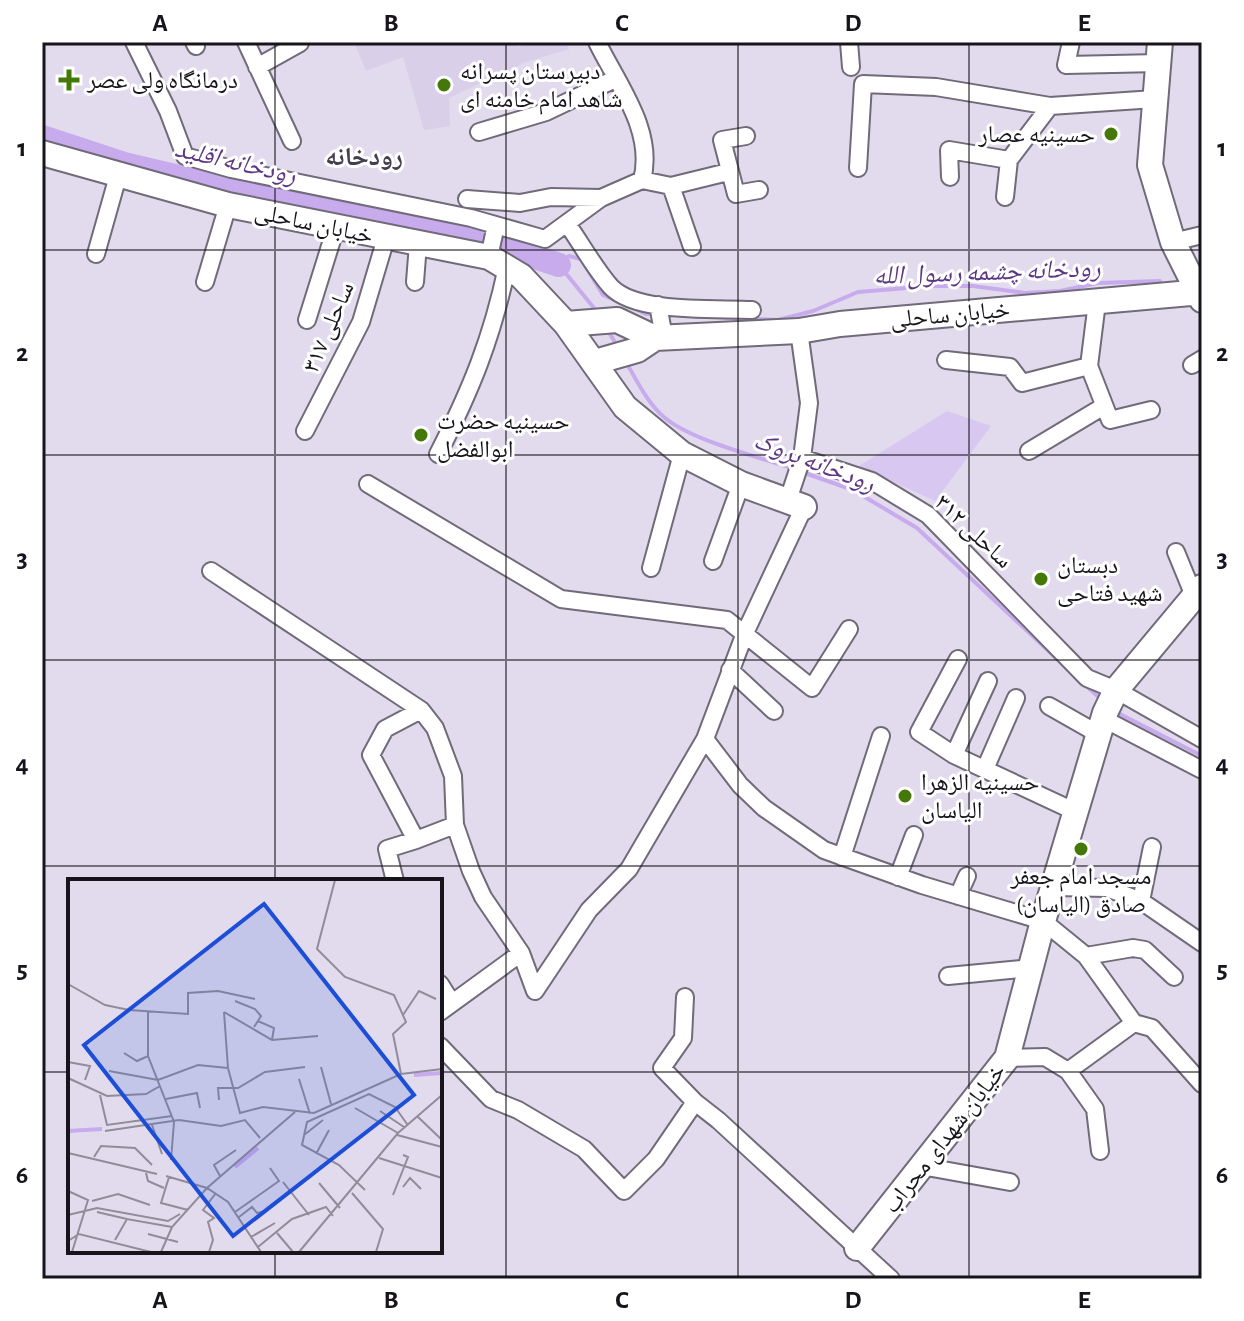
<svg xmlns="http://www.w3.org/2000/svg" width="1244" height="1321" viewBox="0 0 1244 1321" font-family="'Alegreya Sans','Noto Naskh Arabic',sans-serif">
<rect width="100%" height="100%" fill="#e2dbed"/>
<!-- built -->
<path fill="#d9cfe8" d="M354,42H514L518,47L532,42H566L569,49L526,62L449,98L450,126L424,130L403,57L366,71Z"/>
<!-- green -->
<path fill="#d8c7f0" d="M947,411L991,426L935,501L859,466Z"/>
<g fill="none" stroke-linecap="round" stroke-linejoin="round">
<!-- stream -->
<path stroke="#c8abed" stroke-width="4" d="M631,307L646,314H657
M598,313L559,265L569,256L581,259L603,295L619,302
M689,316L778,320L813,311L858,292L931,286H973L1025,293L1060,291L1098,283L1160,281
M608,331L618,347
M626,362C637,381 648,404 665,418C693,441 759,457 794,469
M802,472L853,490L917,528L1056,658
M1083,683L1103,701
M1116,712L1202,756"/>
<!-- river -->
<path stroke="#c8abed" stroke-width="24" d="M42,137L124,164L290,203L472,236L559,265"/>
<defs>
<path id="street" d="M134,42L168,111L185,156L231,169L471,218L545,239L601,198L642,180C655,131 618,85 597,42
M194,42L196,46
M246,42L292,141
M849,42L851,67
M1071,42L1066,65L1159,63
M257,67L300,43
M479,132L546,112L615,79
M746,136L722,140L736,194L759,190
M858,168L863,84L936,87L1050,106L1155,99
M950,177L949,150L1009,160
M642,180L671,186L692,247
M671,186L728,172
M1005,197L1009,160L1050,106
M467,199L520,203L551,197L601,198
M568,225C582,245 595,269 611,287C637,314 716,308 752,310
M1173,242L1202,235
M96,254L118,176
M489,257L496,225
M205,282L228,205
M415,282L418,244
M658,305L664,337
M307,320L336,227
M799,331L809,403L802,458L872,481L928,515L1087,678L1116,690L1202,739
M946,360L1010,367L1022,383L1089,366L1097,302
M1192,365L1202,359
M1089,366L1110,420L1151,410
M305,431L361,322L386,238
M1029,451L1104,406
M438,454C471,390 492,338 507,267
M368,484L561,599L727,620L812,688L849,629
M788,500L802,458
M1176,552L1194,596
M713,561L741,484
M651,568L682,454
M211,571L421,710L435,728L453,776L455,825L471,871L483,897L521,953L535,991
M958,659L919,732L954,755L1076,812
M730,670L774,711
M1049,706L1100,735
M421,710L385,729L371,755L416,840L455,825
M1104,719L1202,770
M705,739L740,785L764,808L824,850L922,885L1043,921L1086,956L1134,1023L1152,1028L1202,1084
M954,755L988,681
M985,769L1016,698
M842,857L881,736
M898,877L914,835
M395,881L387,849L416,840
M1053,887L1107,888L1141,901L1202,943
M958,896L967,876
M1141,901L1152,847
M1086,956L1133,948L1145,950L1174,977
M948,976L1031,968
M440,984L452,1003
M535,991L589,910L629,869L705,739L745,633L804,507
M685,997L683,1038L662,1068L695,1102
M440,1012L521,953
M440,1046L491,1099L518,1110L584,1149L624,1191L656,1159L695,1102L718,1120L891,1279
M1007,1058L1045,1057L1068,1071L1095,1109L1100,1151
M1068,1071L1134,1023
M921,1166L1010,1182"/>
<path id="secondary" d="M1160,42L1150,165L1173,242L1202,300
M42,153L228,205L489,257L521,276L566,324L625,407L682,454L741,484L804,507
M566,324L617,320L655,338
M595,362L637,350L655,338L799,331L840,324L1202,292
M857,1248L1007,1058L1043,921L1105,713L1116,690L1202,587"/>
</defs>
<!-- street casing -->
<use href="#street" stroke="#706a79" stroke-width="20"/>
<!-- secondary casing -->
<use href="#secondary" stroke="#706a79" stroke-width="28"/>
<!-- street -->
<use href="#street" stroke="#fff" stroke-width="16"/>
<!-- secondary -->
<use href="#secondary" stroke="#fff" stroke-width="24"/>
</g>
<!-- grid -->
<path fill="none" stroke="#17151b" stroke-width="2" stroke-opacity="0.55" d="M275,42V881M506,42V1279M738,42V1279M969,42V1279M42,250H1202M42,455H1202M42,660H1202M42,866H1202M42,1072H70M440,1072H1202M275,1251V1279"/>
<!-- markers -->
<g fill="#447909" stroke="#fff" stroke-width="3">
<path d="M65 68h8v8h8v8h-8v8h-8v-8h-8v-8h8z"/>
<circle cx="444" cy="85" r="8"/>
<circle cx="1111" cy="134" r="8"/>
<circle cx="421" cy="435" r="8"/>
<circle cx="1041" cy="579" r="8"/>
<circle cx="905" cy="796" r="8"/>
<circle cx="1081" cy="849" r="8"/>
</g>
<g text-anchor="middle" stroke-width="6" stroke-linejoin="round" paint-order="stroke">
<!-- poi labels -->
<g font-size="24" fill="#17151b" stroke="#fff" text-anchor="start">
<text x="460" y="79">دبیرستان پسرانه<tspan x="460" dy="28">شاهد امام خامنه ای</tspan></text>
<text x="87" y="88">درمانگاه ولی عصر</text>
<text x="1095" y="142" text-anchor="end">حسینیه عصار</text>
<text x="437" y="429">حسینیه حضرت<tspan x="437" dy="28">ابوالفضل</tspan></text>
<text x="1057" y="573">دبستان<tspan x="1057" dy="28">شهید فتاحی</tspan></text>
<text x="921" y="790">حسینیه الزهرا<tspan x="921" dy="28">الیاسان</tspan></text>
<text x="1081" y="884" text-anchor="middle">مسجد امام جعفر<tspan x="1081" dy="28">صادق (الیاسان)</tspan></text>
</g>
<!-- street labels -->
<g font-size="24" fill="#17151b" stroke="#fff">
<text transform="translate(314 223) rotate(12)" y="8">خیابان ساحلی</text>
<text transform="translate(950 314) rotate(-5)" y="8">خیابان ساحلی</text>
<text transform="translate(328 327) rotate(-67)" y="8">ساحلی ۳۱۷</text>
<text transform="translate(974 531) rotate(43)" y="8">ساحلی ۳۱۲</text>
<text transform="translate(944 1138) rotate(-52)" y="8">خیابان شهدای محراب</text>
</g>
<!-- neighbourhood labels -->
<g font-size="26" font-weight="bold" fill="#453f4d" stroke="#fff">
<text x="364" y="165">رودخانه</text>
</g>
<!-- water labels -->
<g font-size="26" font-style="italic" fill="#5d3784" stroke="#fff">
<text transform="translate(236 161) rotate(13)" y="9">رودخانه اقلید</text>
<text transform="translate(987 271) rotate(-2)" y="9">رودخانه چشمه رسول الله</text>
<text transform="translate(815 461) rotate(21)" y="9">رودخانه بروک</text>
</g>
</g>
<!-- overview -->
<g transform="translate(68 879)">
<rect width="374" height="374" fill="#e2dbed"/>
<path fill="none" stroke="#c8abed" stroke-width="4" d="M346,196L374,194M0,252L34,250M167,288L190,269"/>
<path fill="none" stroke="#918c99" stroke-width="2" d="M267,1L249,70L277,98L326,116L338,143L325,155L333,195M0,105L37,126L61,131L120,135V114L150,112L187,120M167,122L187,130L193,137L190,142M80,132V177L106,243L103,281M156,133L160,189L172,234L195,228L246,234L333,195L374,190M156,133L204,161L250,157M335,136L351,112L368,120M186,148L190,142L206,149L204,161M56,174L69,182L80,177M0,183L22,187L17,201M253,188L263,225M41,192L90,201L130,186L160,189M0,199L39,217L78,215L92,207M231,200L242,235M32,216L39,246L104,237M98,220L129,214L132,229M151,221L150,209H170L197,193L237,188M287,229L330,254M312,232L336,248M349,237L374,261M84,246L94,275M37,252L111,241L153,247L177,241L192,259M236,256L255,241M329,256L374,268M0,274L89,295M248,275L261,251M26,278L33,267L67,269L84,286M311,279L374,299M78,294L80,302L96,309M98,297L139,309L160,323L193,373M152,297L146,286L168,271M101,298L93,324L120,331M215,303L241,336M251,304L272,329M335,308L342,299L353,310M297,311L271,286L234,266L239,243L301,215L327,228L339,245M0,312L20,321L4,373M284,314L315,350L308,373M325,316L340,278L335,276M24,322L50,315L82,326M29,333L59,340M167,333L211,302L202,289M0,336L29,329L100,342L112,335M171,338L184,328L189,334L198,332M209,354L225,373M80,355L110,363M183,358L207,344M47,361L59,340L104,348M0,362L11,355L83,373M190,368L224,340L258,328L265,337M93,373L104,348L139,309L227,233M141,373L145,361L140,343L146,339L135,331L148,314M231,373L330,254L374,216"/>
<path fill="#1d4ed8" fill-opacity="0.15" stroke="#1d4ed8" stroke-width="4" d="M196,25L346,216L165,357L16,166Z"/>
<rect width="374" height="374" fill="none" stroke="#17151b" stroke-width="4"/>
</g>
<!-- border -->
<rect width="1244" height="1321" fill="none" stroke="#ffffff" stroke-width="88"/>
<rect x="44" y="44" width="1156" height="1233" fill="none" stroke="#17151b" stroke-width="3"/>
<g font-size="26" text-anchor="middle" font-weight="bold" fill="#17151b">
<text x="160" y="31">A</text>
<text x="391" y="31">B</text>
<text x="622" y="31">C</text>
<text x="853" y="31">D</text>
<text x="1084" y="31">E</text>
<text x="22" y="156">1</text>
<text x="1222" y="156">1</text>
<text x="22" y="361">2</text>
<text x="1222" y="361">2</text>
<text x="22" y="567">3</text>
<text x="1222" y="567">3</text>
<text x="22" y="772">4</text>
<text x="1222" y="772">4</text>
<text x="22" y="978">5</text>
<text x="1222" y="978">5</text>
<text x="22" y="1183">6</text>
<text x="1222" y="1183">6</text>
<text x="160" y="1308">A</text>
<text x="391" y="1308">B</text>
<text x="622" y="1308">C</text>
<text x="853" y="1308">D</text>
<text x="1084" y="1308">E</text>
</g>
</svg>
